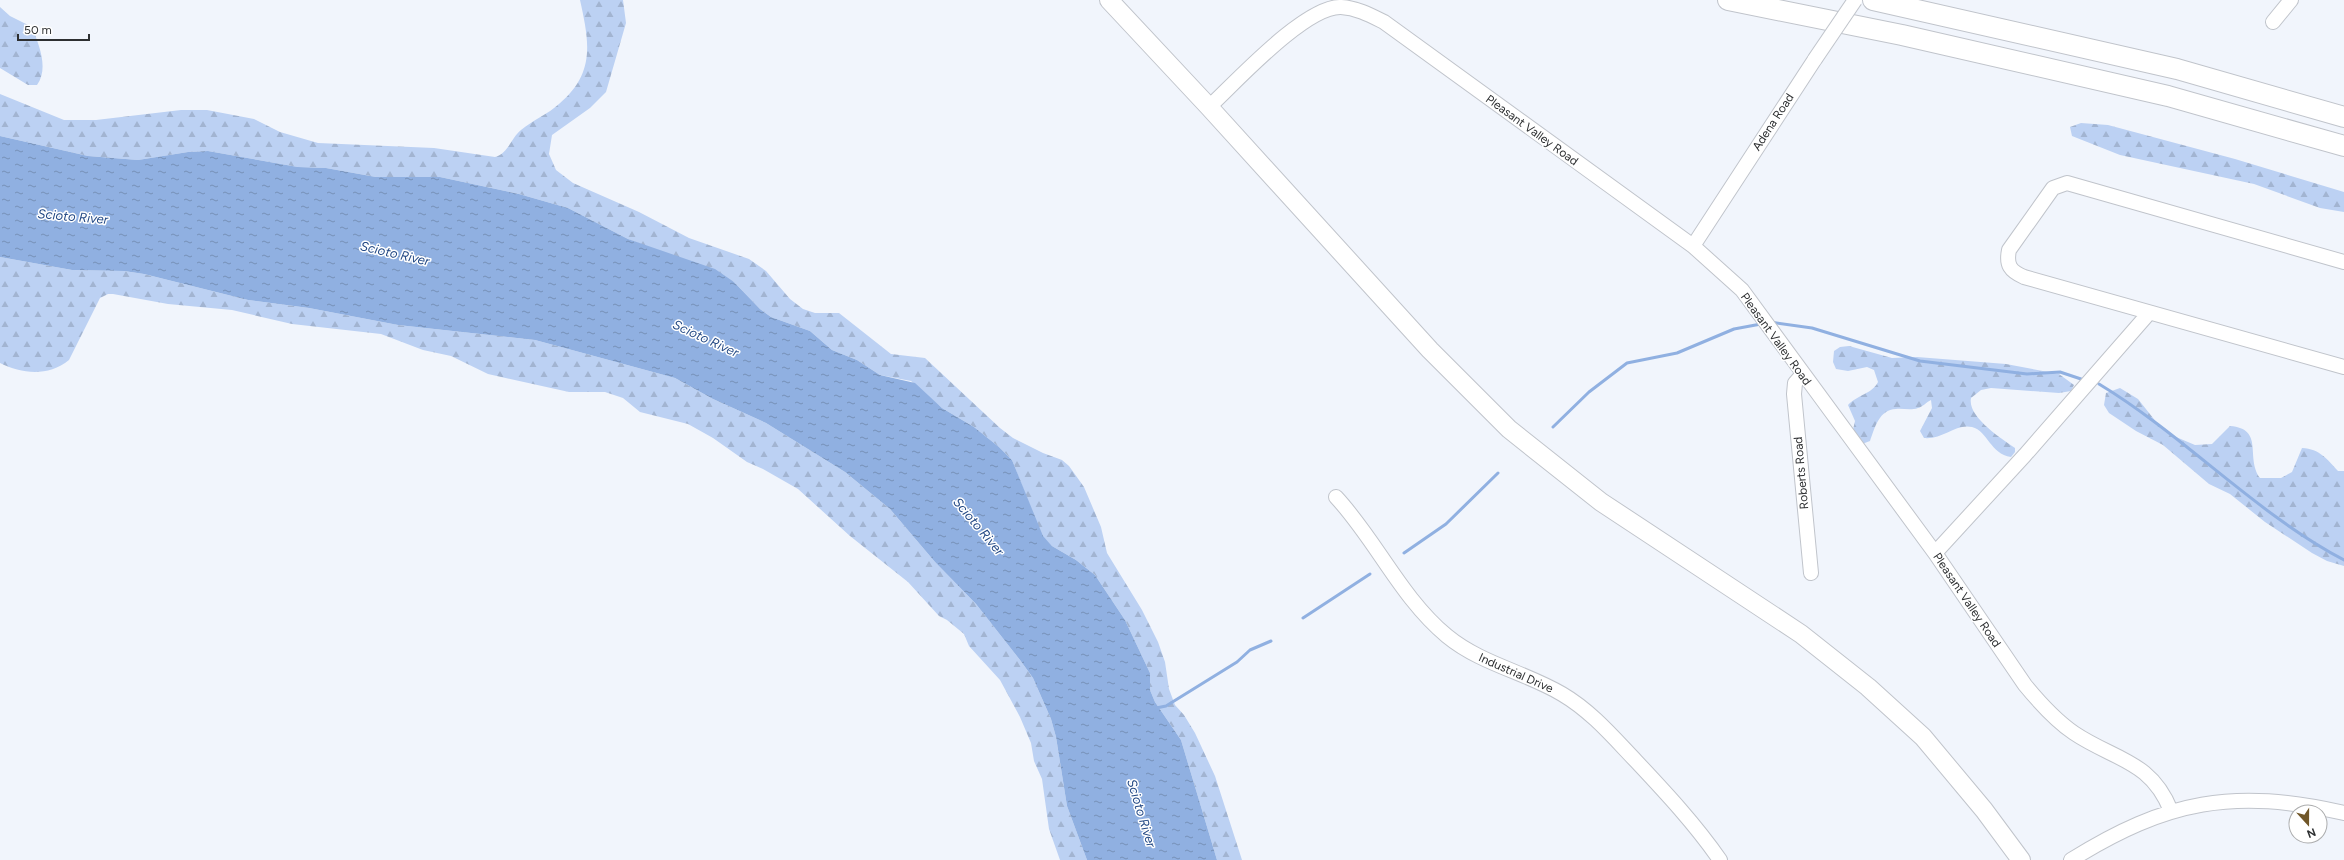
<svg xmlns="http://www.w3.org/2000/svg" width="2344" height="860" viewBox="0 0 2344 860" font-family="Figtree,sans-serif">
<defs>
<pattern id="forest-firs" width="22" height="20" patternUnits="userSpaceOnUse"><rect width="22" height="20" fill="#bcd1f3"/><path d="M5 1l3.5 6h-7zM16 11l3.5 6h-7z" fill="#a2b4d1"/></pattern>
<pattern id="water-ripples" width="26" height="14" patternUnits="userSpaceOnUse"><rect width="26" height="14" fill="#90b0e1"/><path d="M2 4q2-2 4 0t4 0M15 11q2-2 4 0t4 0" fill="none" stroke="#7690b7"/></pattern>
</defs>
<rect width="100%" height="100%" fill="#f1f5fc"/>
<!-- forest -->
<path fill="url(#forest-firs)" d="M580,0H623L626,23L606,92L590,108L552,135L549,154L556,170L573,183L639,212L689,238L749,259L766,271L790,299L803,309L815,313H839L891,354L925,358L1000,428L1013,438L1043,453L1062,460L1069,466L1084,487L1101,527L1107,553L1142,610L1158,642L1165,662L1169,689L1175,705L1184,715L1195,733L1215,776L1242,860H1217L1181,740L1155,702L1150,690V673L1125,620L1095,575L1076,560L1052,546L1042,536L1012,460L999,447L974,427L942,408L911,381L880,375L857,360L832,350L810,331L771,317L760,309L734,282L628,239L568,208L519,194L440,177H376L326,168L298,167L208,151L188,152L138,160L88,156L0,136V94L64,120H96L181,110H207L254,119L280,132L318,143L434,148L495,157C508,154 511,138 521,130C533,120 548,114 559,104C596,73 589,41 580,0Z
M0,7L10,16L32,27C39,45 49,68 37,85H28L0,68Z
M2081,123L2108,125L2235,159L2344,192V212L2320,208L2254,184L2120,155L2072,136L2070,127Z
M0,257L72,270L124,271L144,274L248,300L309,308L398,325L535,340L675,378L713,399L766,423L845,472L890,509L935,562L976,604L1020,660L1033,678L1051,719L1056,737L1067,806L1087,860H1060L1049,829L1042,779L1034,761L1031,743L1020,717L1000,680L969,646L964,634L947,620L939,616L908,582L850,536L798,489L763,469L747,462L713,438L688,424L640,412L623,398L605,392H569L488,374L451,356L423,350L381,334L292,324L232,310L168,304L113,294H108L100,298L69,360C48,377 22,374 0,363Z
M1849,346L1892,358L1917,357L2006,364L2059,374L2074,385L2071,391L2059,393L1991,388L1981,390L1971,398C1967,417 2002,439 2015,448V452L2011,457C1990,454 1988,431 1972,427C1956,423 1942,440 1924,438L1920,431L1932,408L1931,400C1926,402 1923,407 1918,408C1910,411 1903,408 1896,409C1879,410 1875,427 1870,441L1862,444L1852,434L1855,421L1848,405C1857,395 1872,394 1878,382L1874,370L1867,367L1848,371L1836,369L1833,362L1834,351L1840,347Z
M2120,388L2138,399L2157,423L2169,434L2195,445L2212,444L2230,426C2265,429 2245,457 2260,478H2281L2292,472L2302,448C2320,449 2327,459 2338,471H2344V566L2327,561L2312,553L2265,522L2230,494L2209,484L2163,445L2136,431L2109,413L2104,405L2106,393Z"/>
<!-- water -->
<path fill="url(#water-ripples)" d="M0,136L88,156L138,160L188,152L208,151L298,167L326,168L376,177H440L519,194L568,208L628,239L715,269L734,282L760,309L771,317L810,331L832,350L857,360L880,375L915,383L942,408L974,427L999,447L1012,460L1043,536L1052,546L1076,560L1095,575L1125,620L1150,673V690L1155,702L1181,740L1217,860H1087L1067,806L1056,737L1051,719L1033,678L1020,660L976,604L935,562L890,509L845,472L766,423L713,399L675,378L535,340L398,325L309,308L248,300L144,274L124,271L72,270L0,257Z"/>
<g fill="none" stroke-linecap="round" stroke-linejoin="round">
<!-- stream -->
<path stroke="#90b0e1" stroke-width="3" d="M1770,322L1812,328L1920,361L2027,374L2060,372L2081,379
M2099,384C2185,436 2255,513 2344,560
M1553,427L1589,392L1627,363L1677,353L1734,329L1761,324
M1404,553L1446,524L1498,473
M1303,618L1370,574
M1156,708L1166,706L1237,662L1250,650L1271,641"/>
<defs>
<path id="minor" d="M2273,22L2291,0
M1209,107C1236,82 1305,6 1341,7C1357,8 1370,15 1384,22L1693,246L1742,290L1935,553L2025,685C2039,702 2055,720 2074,733C2114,760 2151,760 2171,811
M1693,246L1815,59
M2344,262L2067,183L2053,188L2009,250C2006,265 2010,271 2024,277L2344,367
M1802,375L1795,383L1794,394L1811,573
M1336,497C1376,540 1401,598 1447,636C1481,664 1525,672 1562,694C1591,711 1613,737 1636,761C1666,793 1695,824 1720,860
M1935,553L2025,455L2149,313
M2071,860C2167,800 2234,788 2344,813"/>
<path id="major" d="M1109,0L1209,107L1430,350L1509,429L1601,502L1801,634L1868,687L1923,737L1984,810L2021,860"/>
<path id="highway" d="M1728,0L1902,35L2168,96L2344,146
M1873,0L2177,69L2344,117"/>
</defs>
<!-- minor casing -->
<use href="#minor" stroke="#c0c4cb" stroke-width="16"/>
<!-- major casing -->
<use href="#major" stroke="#c0c4cb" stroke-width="20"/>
<!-- highway casing -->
<use href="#highway" stroke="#c0c4cb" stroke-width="22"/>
<!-- minor -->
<use href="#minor" stroke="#fff" stroke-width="14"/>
<!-- major -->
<use href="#major" stroke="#fff" stroke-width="18"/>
<!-- highway -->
<use href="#highway" stroke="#fff" stroke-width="20"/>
<defs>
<path id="minor-bridge" d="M1815,59L1855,0"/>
</defs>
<!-- minor-bridge casing -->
<use href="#minor-bridge" stroke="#c0c4cb" stroke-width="16" stroke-linecap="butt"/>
<!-- minor-bridge -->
<use href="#minor-bridge" stroke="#fff" stroke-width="14"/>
</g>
<g text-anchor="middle" stroke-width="3" stroke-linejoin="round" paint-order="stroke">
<!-- street labels -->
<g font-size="12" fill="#2d2f31" stroke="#fff">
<text transform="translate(1773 122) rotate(-57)" y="4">Adena Road</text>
<text transform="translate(1532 130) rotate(36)" y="4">Pleasant Valley Road</text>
<text transform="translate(1776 339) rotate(54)" y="4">Pleasant Valley Road</text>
<text transform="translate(1801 473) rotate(-95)" y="4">Roberts Road</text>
<text transform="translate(1967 600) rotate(56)" y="4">Pleasant Valley Road</text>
<text transform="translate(1516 673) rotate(24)" y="4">Industrial Drive</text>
</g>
<!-- water labels -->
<g font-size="13" font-style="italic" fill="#234985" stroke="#fff">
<text transform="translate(73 216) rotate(5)" y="5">Scioto River</text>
<text transform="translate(395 253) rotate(13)" y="5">Scioto River</text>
<text transform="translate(706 338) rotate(25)" y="5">Scioto River</text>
<text transform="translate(979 526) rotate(50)" y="5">Scioto River</text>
<text transform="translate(1142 813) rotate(73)" y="5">Scioto River</text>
</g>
</g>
<!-- north arrow -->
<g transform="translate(2308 824) rotate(159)"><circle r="19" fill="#ffffff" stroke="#abacad"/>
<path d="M0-3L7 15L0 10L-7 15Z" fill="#705628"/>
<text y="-6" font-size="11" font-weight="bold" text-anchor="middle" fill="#2d2f31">N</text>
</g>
<!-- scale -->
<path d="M18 34v6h71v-6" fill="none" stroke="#2d2f31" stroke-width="2"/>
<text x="24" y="34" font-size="12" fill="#2d2f31" stroke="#ffffff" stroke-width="3" paint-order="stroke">50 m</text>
</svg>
